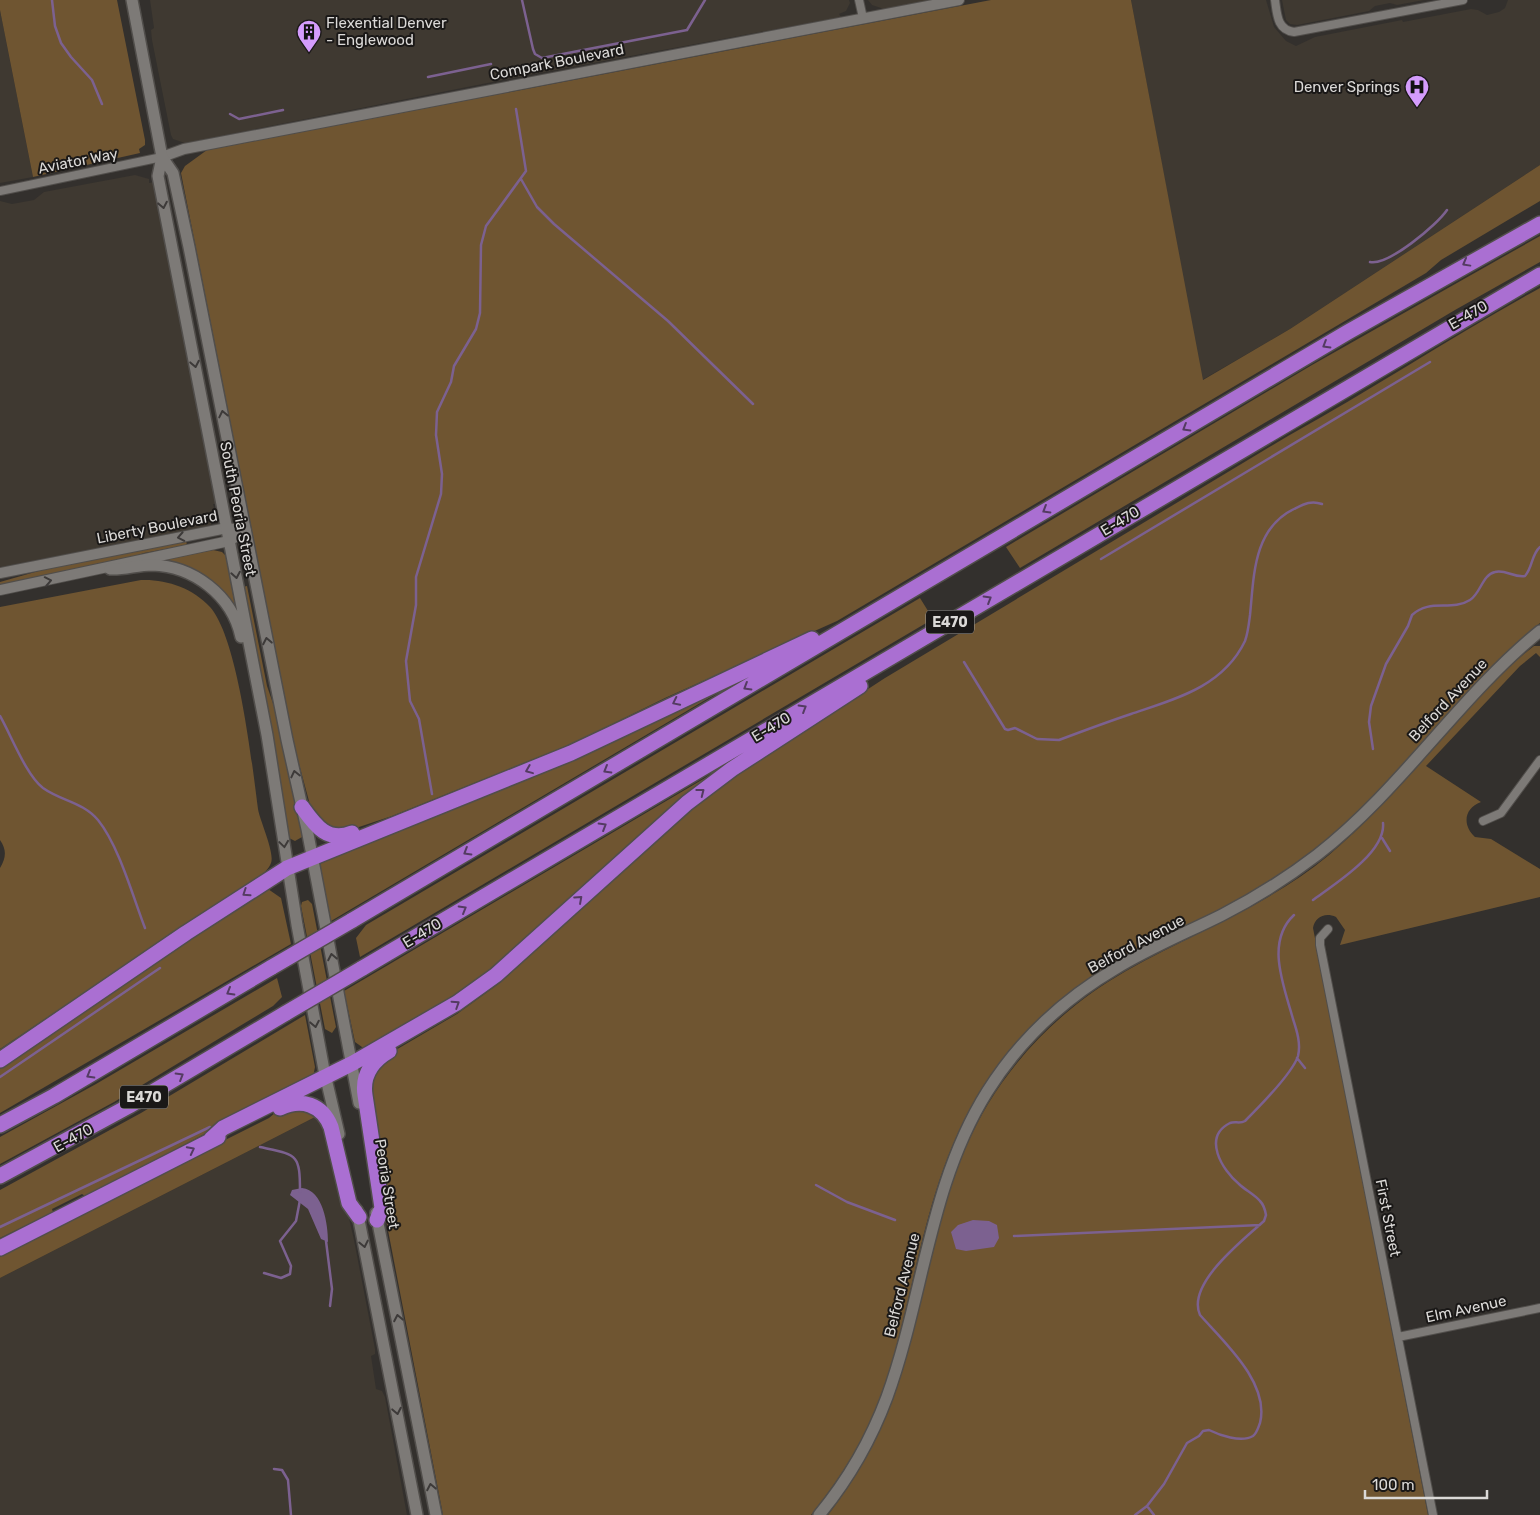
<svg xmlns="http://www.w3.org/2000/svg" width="1540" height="1515" viewBox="0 0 1540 1515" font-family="Rubik,sans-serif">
<rect width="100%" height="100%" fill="#33302d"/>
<!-- built -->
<path fill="#3f3931" d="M150,0H849L850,3L846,11L839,14L841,17L512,78L185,143L173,139L171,135L152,40L151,30L154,28Z
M868,0H931L884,9L872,5Z
M1131,0H1266L1274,27L1286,41L1296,46L1315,37L1402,20L1403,22L1471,9L1478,10L1487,15L1499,12L1505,8L1508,0H1540V165L1290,329L1202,380Z
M1282,0H1424L1397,5L1390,3L1375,6L1369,11L1297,25L1290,24L1286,20Z
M0,10L33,177L0,183Z
M135,175L149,179V183L154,182L217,504H213L215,512L214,521L211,522V526H209L0,567V201L12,204L34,200L44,192Z
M317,1116L329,1131L354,1240L375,1349V1354L371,1356L376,1389L382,1391L385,1397L407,1515H0V1278Z"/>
<!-- green -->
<path fill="#6f5531" d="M0,0H117L145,140V145L139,149L140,153L33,177L0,10Z
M991,0H1131L1203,380L1290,329L1540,165V201L1441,260L1426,273L1399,289L837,621L665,698L576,742L392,816L350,830L332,831L312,812L296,753L181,173L185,166L207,150Z
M1540,236V262L1455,310L1020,568L1006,547L1312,365Z
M1540,288V623C1459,689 1401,780 1320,845C1288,870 1254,892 1219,910C1176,933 1131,951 1091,977C1047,1006 1007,1049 979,1094C921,1187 916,1301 879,1402C863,1443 839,1480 811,1515H443L387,1225L367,1098L374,1069L394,1051L457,1014L501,982L614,876L709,793L885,678L1288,436C1373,389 1454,335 1540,288Z
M186,541L187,545L144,553L110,564L0,585V582L49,568Z
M213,550L222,552L226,556L236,611L229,602L162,561V560Z
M141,580C166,579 193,588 210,607C238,638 252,763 258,809C260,821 275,853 271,863C268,872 257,878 249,883L0,1049V868C6,858 7,850 0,840V607Z
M247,586L267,686L278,718L303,831L302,837L295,841L289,838L243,587Z
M920,598L933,619L360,957L356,938L366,925Z
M1534,646H1540V657L1536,653L1520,666L1426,766L1481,802C1464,808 1462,825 1475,837L1491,839L1540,869V897L1340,945L1345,930L1336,917C1325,912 1315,917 1313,928L1428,1515H828C854,1481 876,1444 891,1404C927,1305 933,1195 988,1104C1022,1048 1070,1003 1126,971C1194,932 1268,906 1329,855C1377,814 1417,767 1459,720C1482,694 1506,667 1534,646Z
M724,689L331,921L320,865L321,861Z
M717,771L718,774L496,966L463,992L370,1047H362L355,1042L344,991Z
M268,889L281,898L291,944L0,1113V1069L235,908Z
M308,900L312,904L336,1027L332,1033L325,1029L301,906L302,902Z
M277,978L282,997L273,1006L114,1102L0,1164V1137L96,1084Z
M305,1015L315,1067L313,1077C236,1116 162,1158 85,1196L82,1194L52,1209L53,1212L0,1238V1190L141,1113Z
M292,1106L317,1116L0,1278V1253L269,1118L276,1112Z"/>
<!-- water -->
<path fill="#7c6190" d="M302,1188C323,1190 328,1224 328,1242L321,1239L308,1209L290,1195L292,1190Z
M973,1220L989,1221L997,1225L999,1238L994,1247L966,1251L956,1249L951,1232L958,1225Z"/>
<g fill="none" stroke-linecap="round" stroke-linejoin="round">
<!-- stream -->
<path stroke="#7c6190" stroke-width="2.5" d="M52,0L55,26L61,43L71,57L92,80L102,104
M522,0L533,49L535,54L542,58L687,30L705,0
M428,77L491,64
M230,114L239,119L283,110
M521,179L537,207L554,224L668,321L753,404
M1370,262C1388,266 1437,225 1447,210
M1101,559L1430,362
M964,662L1005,729L1008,730L1015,728L1037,739L1059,740C1083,731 1107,722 1131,714C1175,699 1223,687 1245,641C1248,633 1249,623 1250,615C1254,576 1253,529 1294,509C1304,504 1311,500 1322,504
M0,716C11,735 26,775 43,788C61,801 83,802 98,820C119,846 133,897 145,928
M1373,749L1369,722L1371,706L1386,664L1408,626L1412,615C1430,598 1451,612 1470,600C1481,593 1482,575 1495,572C1505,569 1514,578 1525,576C1533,567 1531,555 1540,547
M432,794L419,719L410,701L406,661L416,605V577L441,494L442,474L436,435L437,412L451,382L454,366L476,329L480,313L481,245L486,226L526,171L516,109
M1382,838L1390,851
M1313,900C1335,884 1386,852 1383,823
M1297,1058L1305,1068
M0,1077L160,968
M260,1147C297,1155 300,1153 300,1192
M816,1185L847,1202L895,1220
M0,1227L210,1127
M1014,1236L1260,1225
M326,1241L332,1289L330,1306
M264,1273L281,1278L290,1274L291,1266L280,1241L296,1221L300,1200
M274,1469L282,1470L288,1480L291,1515
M1147,1506L1154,1515
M1135,1515L1147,1506L1164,1484L1187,1443L1199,1436L1203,1431L1209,1430C1219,1435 1241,1443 1253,1436C1257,1433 1258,1428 1260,1423C1270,1383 1224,1342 1200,1315C1186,1284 1243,1240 1264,1221L1266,1215C1265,1209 1264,1205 1260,1201C1254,1194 1245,1190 1239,1184C1222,1170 1202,1137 1230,1123C1235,1121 1240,1124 1245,1121C1258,1108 1293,1072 1298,1056C1301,1044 1297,1031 1293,1019C1284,986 1265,942 1294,915"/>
<defs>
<path id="minor" d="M859,0L863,18
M1275,0C1277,14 1277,30 1294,32L1463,0
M0,191L162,157
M1483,821L1501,813L1540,760
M1328,929L1320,938V945L1433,1515
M1398,1337L1540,1308"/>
<path id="tertiary" d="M162,157L184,149L959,0
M0,573L227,528L246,531
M0,590L229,541L246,531"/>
<path id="secondary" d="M132,0L162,157L158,176L267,735L297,925L324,1070L339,1134
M162,157L173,173L189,247L287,740L307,829L359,1103
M110,569C124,570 137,565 152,565C193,566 232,595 241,637
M357,1210L417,1515
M376,1213L436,1515
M819,1515C848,1480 871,1440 887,1397C924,1295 929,1185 987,1092C1019,1041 1064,999 1115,969C1149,948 1186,933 1222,915C1255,898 1287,878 1317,855C1401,790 1458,698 1540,631"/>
<path id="motorway" d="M302,807C315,825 327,843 352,833
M351,921L1348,332L1540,224
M361,969L1540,275
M0,1060L186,933L287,868L571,753L812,639
M280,1108C301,1098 322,1104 331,1127L349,1203L359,1217
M0,1125L54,1096L272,967
M211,1139L223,1128L353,1063L457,1003L496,975L687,803L732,769L860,686
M0,1176L129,1106L286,1013
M377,1220L382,1208L365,1095C362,1075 372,1061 389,1051
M0,1248L218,1137"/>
</defs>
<!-- minor casing -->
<use href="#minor" stroke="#514e4b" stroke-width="10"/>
<!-- tertiary casing -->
<use href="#tertiary" stroke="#514e4b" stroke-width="12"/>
<!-- secondary casing -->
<use href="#secondary" stroke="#514e4b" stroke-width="14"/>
<!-- motorway casing -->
<use href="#motorway" stroke="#514e4b" stroke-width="18"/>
<!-- minor -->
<use href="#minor" stroke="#7d7a77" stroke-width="8"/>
<!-- tertiary -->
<use href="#tertiary" stroke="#7d7a77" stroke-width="10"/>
<!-- secondary -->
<use href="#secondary" stroke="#7d7a77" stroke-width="11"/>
<!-- motorway -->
<use href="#motorway" stroke="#aa6fd2" stroke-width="15"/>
<defs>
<path id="motorway-bridge" d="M272,967L351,921
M286,1013L361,969"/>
</defs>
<!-- motorway-bridge casing -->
<use href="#motorway-bridge" stroke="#514e4b" stroke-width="18" stroke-linecap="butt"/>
<!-- motorway-bridge -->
<use href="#motorway-bridge" stroke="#aa6fd2" stroke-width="15"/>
</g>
<!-- one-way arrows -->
<defs><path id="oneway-chevron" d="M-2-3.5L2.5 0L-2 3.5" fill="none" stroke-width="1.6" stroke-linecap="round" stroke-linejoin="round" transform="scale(1.25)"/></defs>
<g stroke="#3d3a39">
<use href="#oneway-chevron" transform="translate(163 205) rotate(79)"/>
<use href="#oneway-chevron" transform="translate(195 364) rotate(79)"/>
<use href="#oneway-chevron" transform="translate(223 414) rotate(-102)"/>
<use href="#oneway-chevron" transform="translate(181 537) rotate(169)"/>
<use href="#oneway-chevron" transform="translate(236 575) rotate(80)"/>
<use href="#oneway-chevron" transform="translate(48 581) rotate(-11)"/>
<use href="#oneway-chevron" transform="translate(267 641) rotate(-101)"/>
<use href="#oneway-chevron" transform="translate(295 774) rotate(-103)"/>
<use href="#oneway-chevron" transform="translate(284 844) rotate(82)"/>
<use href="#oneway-chevron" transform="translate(332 957) rotate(-101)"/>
<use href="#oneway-chevron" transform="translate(315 1024) rotate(79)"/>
<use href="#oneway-chevron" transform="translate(364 1244) rotate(78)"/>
<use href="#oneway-chevron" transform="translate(398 1318) rotate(-101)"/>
<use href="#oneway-chevron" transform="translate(397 1411) rotate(79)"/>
<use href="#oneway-chevron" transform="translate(431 1487) rotate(-101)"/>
</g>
<g stroke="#543b62">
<use href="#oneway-chevron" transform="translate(1466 263) rotate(151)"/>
<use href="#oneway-chevron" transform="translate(1326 345) rotate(149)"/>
<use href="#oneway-chevron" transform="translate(1186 428) rotate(149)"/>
<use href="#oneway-chevron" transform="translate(1046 510) rotate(149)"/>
<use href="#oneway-chevron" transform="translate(988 599) rotate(-31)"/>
<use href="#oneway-chevron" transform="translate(747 687) rotate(149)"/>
<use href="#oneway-chevron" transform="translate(676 702) rotate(154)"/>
<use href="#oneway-chevron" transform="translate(803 708) rotate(-31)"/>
<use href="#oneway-chevron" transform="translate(529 770) rotate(158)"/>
<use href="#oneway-chevron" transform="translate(607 770) rotate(150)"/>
<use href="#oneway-chevron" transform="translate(701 792) rotate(-38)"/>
<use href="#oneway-chevron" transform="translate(603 826) rotate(-31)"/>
<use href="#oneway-chevron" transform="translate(467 852) rotate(149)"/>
<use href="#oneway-chevron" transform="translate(246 893) rotate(146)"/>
<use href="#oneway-chevron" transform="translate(579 899) rotate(-42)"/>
<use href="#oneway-chevron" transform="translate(463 909) rotate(-30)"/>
<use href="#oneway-chevron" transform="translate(230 992) rotate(150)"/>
<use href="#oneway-chevron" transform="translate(456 1004) rotate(-33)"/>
<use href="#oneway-chevron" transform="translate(90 1075) rotate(150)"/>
<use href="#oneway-chevron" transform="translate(180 1076) rotate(-31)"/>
<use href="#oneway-chevron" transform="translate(191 1150) rotate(-27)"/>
</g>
<!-- icons -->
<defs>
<symbol id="building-pin" viewBox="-11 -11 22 30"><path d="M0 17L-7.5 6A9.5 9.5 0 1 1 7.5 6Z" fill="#d49cfc" stroke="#1a1817"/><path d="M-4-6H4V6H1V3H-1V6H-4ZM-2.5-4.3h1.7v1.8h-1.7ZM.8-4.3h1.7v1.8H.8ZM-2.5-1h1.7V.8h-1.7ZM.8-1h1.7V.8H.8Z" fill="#111"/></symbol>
<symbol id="hospital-pin" viewBox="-11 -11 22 30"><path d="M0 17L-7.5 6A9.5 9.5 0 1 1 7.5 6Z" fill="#d49cfc" stroke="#1a1817"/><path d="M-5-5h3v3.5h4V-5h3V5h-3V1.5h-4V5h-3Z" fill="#111"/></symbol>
</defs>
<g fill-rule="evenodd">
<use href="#building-pin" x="295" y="18" width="28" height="38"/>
<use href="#hospital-pin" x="1403" y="73" width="28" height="38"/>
</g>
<g text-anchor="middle" stroke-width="4" stroke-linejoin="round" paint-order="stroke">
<!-- shield labels -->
<g fill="#1a1817" stroke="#a19f9d" stroke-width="1">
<rect x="926" y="610.5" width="48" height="23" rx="4"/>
<rect x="120" y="1085.5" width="48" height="23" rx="4"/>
</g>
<g font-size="14" font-weight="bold" fill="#dbd9d7">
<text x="950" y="627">E470</text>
<text x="144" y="1102">E470</text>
</g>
<!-- poi labels -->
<g font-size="15" fill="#dbd9d7" stroke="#1a1817" text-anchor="start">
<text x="326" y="28">Flexential Denver<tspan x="326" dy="17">- Englewood</tspan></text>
<text x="1400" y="92" text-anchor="end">Denver Springs</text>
</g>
<!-- street labels -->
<g font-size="15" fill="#dbd9d7" stroke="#1a1817">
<text transform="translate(557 62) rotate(-11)" y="5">Compark Boulevard</text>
<text transform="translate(78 161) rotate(-11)" y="5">Aviator Way</text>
<text transform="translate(1468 315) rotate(-30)" y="5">E-470</text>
<text transform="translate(238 509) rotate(79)" y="5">South Peoria Street</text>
<text transform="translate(1120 521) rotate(-31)" y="5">E-470</text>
<text transform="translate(157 527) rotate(-11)" y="5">Liberty Boulevard</text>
<text transform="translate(1448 700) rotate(-47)" y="5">Belford Avenue</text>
<text transform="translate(771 727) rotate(-31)" y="5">E-470</text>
<text transform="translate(422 933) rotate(-31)" y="5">E-470</text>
<text transform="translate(1136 944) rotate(-28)" y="5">Belford Avenue</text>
<text transform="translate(73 1138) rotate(-29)" y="5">E-470</text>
<text transform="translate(387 1184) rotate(81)" y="5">Peoria Street</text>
<text transform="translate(1388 1218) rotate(79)" y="5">First Street</text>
<text transform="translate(902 1285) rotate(-76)" y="5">Belford Avenue</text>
<text transform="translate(1466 1309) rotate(-12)" y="5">Elm Avenue</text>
</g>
</g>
<!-- scale -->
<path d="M1365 1490v8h122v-8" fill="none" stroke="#dbd9d7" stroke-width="2.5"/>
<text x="1372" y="1490" font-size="15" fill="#dbd9d7" stroke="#1a1817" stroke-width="4" paint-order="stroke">100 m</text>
</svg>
